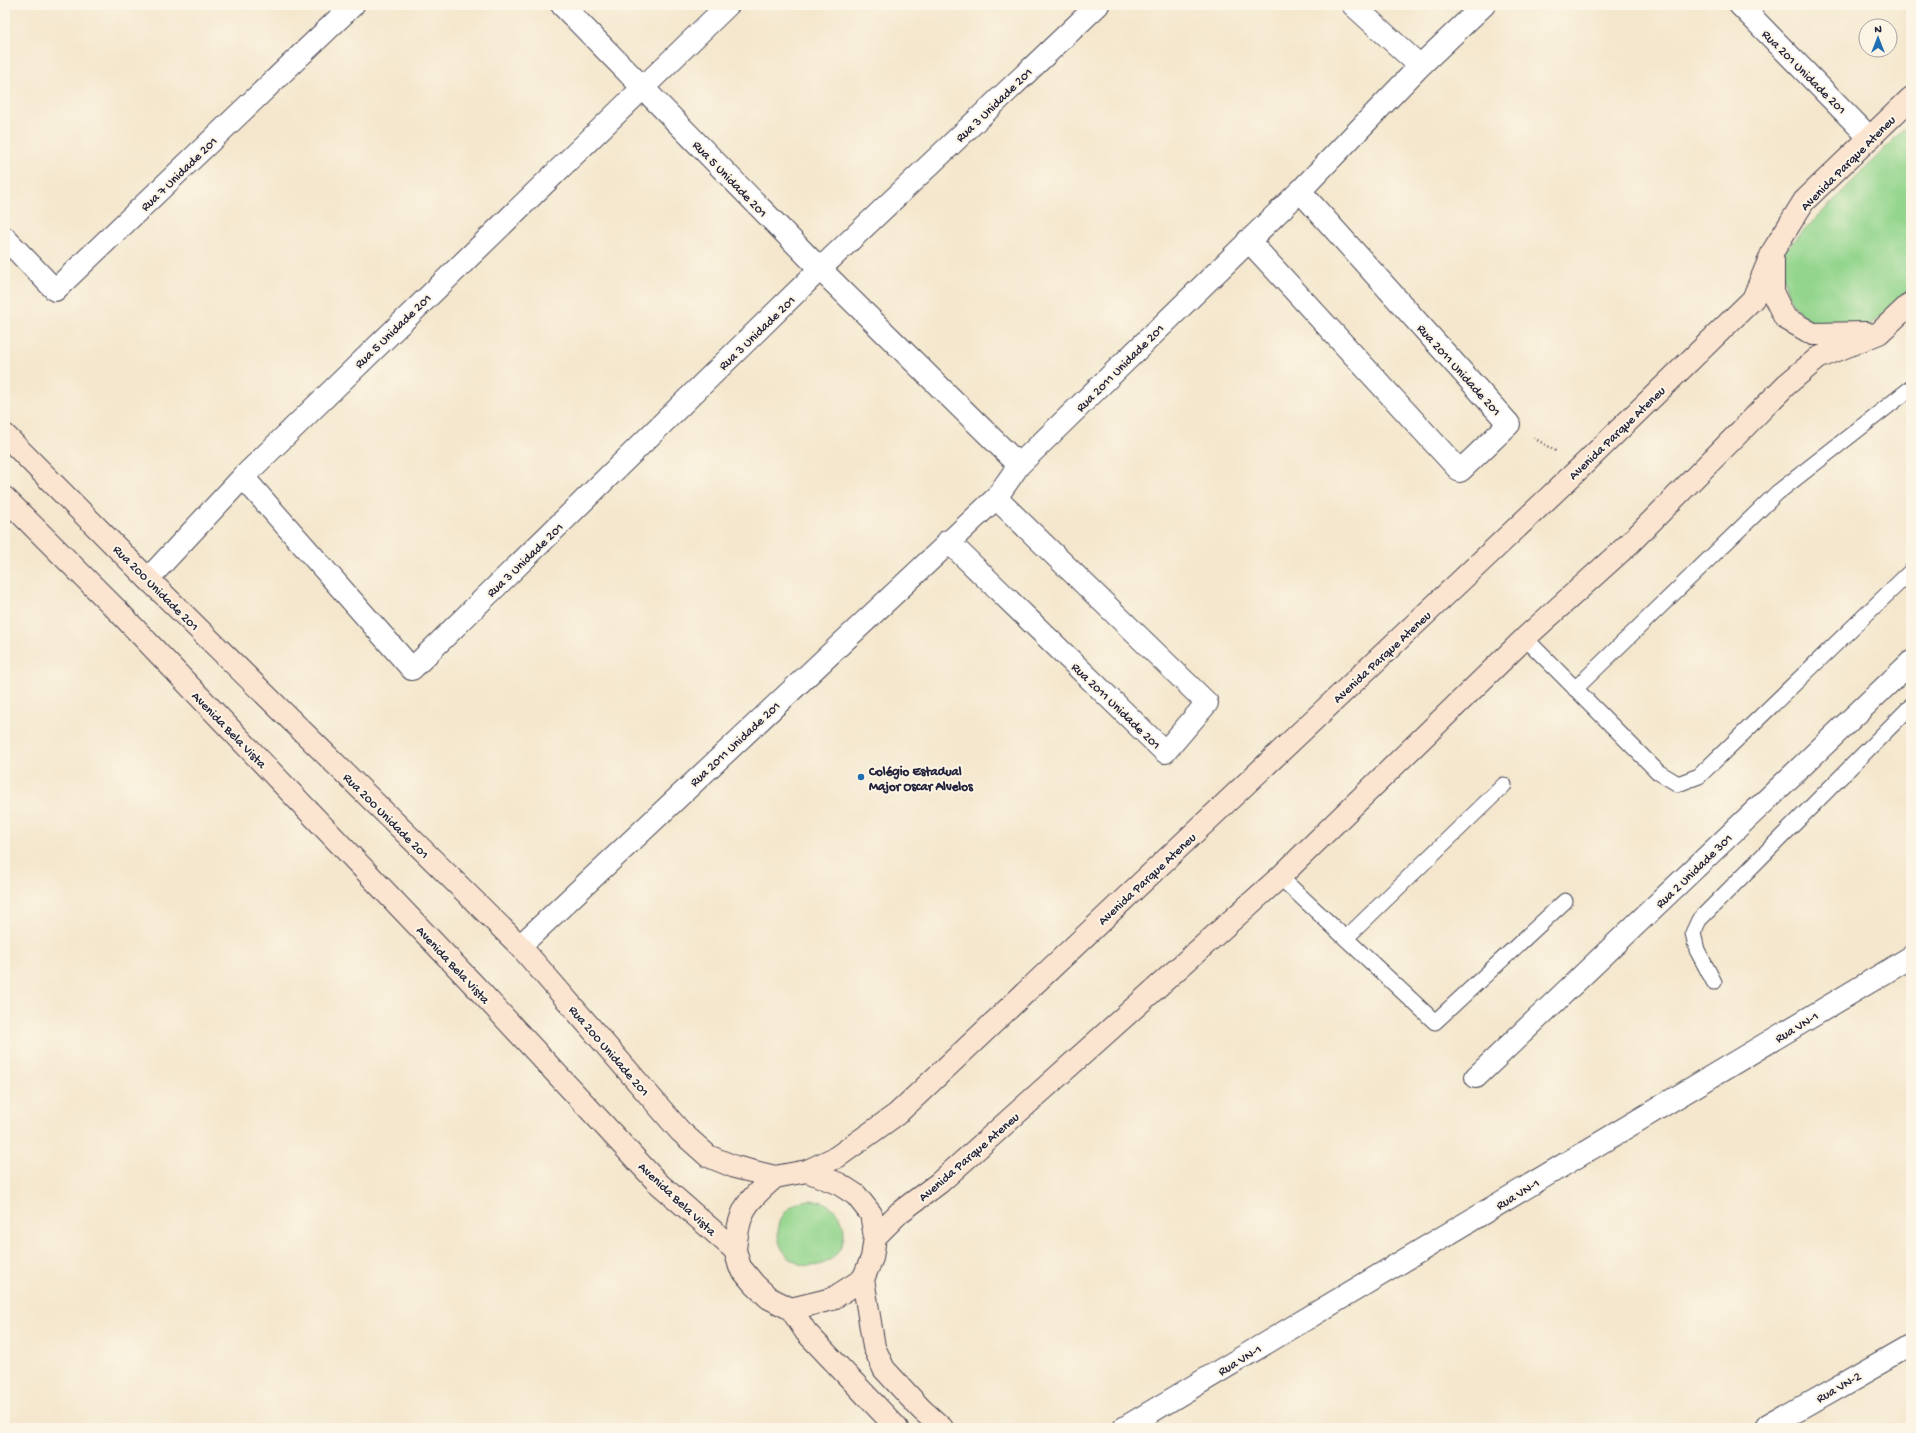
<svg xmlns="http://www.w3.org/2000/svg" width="1916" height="1433" viewBox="0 0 1916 1433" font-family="'Gochi Hand',sans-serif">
<rect width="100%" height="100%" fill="#fcf5e5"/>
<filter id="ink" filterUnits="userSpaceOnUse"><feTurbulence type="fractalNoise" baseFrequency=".025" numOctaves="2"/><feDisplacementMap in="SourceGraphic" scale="8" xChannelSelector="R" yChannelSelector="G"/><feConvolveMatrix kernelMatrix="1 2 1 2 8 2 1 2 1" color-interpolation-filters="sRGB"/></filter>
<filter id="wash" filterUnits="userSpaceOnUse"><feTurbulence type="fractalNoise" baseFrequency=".012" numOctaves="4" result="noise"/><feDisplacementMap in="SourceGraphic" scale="16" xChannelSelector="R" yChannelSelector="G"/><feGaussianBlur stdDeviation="0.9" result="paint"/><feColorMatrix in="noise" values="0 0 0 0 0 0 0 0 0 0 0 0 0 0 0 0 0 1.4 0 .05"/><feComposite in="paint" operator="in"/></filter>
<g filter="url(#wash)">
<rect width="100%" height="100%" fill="#f4e7cd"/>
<!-- green -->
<path fill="#93d58d" stroke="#5a7c64" d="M1911,122V287C1897,300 1881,322 1862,327C1855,329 1844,326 1837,326C1831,325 1822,326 1816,323C1787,311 1779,278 1785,250Z
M778 1233a33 33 0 1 1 66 0a33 33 0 1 1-66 0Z"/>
</g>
<g filter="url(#ink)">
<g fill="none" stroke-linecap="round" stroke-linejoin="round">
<defs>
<path id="lane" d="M1525,638L1658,772L1678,784L1699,776L1911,571
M1575,689L1777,493L1911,388
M1280,877L1435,1022L1565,901
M1346,938L1504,785
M1714,982L1697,950L1693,933L1699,920L1911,706"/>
<path id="street" d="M562,5L820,269L1019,465
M1353,5L1420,66
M1740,5L1870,138
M5,238L55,290L353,5
M1248,240L1460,471L1509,424L1300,191
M243,477L412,669L820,269L1098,5
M948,541L1165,752L1207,703L996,498
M148,579L243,477L728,5
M520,946L996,498L1019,465L1300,191L1420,66L1484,5
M1476,1077L1911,662
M1124,1428L1911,957
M1766,1428L1911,1345"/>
<path id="secondary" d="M1773,261V294L1785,318L1813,334L1866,333
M5,435L148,579L520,946L680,1131L708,1156L735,1167L775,1177L807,1171L839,1184L856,1195L871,1214L875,1237L872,1258L863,1279L874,1347L884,1369L921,1409L942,1428
M5,498L119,612L476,987L657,1182L735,1250L740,1267L754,1284L769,1298L791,1309L806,1332L897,1428
M807,1171L837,1157L897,1114L1581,467L1753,299L1773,251L1804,201L1911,98
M875,1237L900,1212L939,1183L1280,877L1525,638L1630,543L1786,385L1818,358L1879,333L1911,303
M735,1250C739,1210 745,1203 775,1177
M791,1309L832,1299L863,1279"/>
</defs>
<!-- lane casing -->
<use href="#lane" stroke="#424051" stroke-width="17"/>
<!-- street casing -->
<use href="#street" stroke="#424051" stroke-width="24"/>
<!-- secondary casing -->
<use href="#secondary" stroke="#424051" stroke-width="24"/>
<!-- path -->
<path stroke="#424051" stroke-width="2.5" stroke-dasharray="1 3" stroke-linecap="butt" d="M1534,438L1557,452"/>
<!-- lane -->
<use href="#lane" stroke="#fff" stroke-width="15"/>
<!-- street -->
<use href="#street" stroke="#fff" stroke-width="22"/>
<!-- secondary -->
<use href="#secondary" stroke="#fce5d0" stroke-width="22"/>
</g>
</g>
<!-- markers -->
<circle fill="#1f6fb2" stroke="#fcf5e5" stroke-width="1.5" cx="861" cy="777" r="4"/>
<g text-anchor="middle" stroke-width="4" stroke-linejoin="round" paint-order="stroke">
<!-- street labels -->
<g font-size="13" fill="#22223b" stroke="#fcf5e5">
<text transform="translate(1805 71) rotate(45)" y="5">Rua 201 Unidade 201</text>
<text transform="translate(993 104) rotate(-44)" y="5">Rua 3 Unidade 201</text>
<text transform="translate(1847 162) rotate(-45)" y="5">Avenida Parque Ateneu</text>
<text transform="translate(178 173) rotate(-44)" y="5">Rua 7 Unidade 201</text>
<text transform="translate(731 178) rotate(46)" y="5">Rua 5 Unidade 201</text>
<text transform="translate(392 330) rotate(-44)" y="5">Rua 5 Unidade 201</text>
<text transform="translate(756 332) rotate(-44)" y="5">Rua 3 Unidade 201</text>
<text transform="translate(1119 367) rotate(-45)" y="5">Rua 2011 Unidade 201</text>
<text transform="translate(1460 369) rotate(48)" y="5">Rua 2011 Unidade 201</text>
<text transform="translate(1616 432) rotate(-44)" y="5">Avenida Parque Ateneu</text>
<text transform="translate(524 559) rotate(-44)" y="5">Rua 3 Unidade 201</text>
<text transform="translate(157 587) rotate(45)" y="5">Rua 200 Unidade 201</text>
<text transform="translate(1381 656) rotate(-43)" y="5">Avenida Parque Ateneu</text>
<text transform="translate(1117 705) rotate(44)" y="5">Rua 2011 Unidade 201</text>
<text transform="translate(230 729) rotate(46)" y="5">Avenida Bela Vista</text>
<text transform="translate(734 743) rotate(-43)" y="5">Rua 2011 Unidade 201</text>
<text transform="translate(387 815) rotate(45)" y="5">Rua 200 Unidade 201</text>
<text transform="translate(1693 870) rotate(-44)" y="5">Rua 2 Unidade 301</text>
<text transform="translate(1146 878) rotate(-43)" y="5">Avenida Parque Ateneu</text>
<text transform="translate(454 964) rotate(47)" y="5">Avenida Bela Vista</text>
<text transform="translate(1796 1026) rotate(-31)" y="5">Rua VN-1</text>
<text transform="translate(610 1050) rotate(49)" y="5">Rua 200 Unidade 201</text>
<text transform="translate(968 1156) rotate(-41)" y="5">Avenida Parque Ateneu</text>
<text transform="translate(1517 1193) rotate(-31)" y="5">Rua VN-1</text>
<text transform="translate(678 1198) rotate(43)" y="5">Avenida Bela Vista</text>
<text transform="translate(1239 1359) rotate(-31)" y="5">Rua VN-1</text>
<text transform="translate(1838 1386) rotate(-30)" y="5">Rua VN-2</text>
</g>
<!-- poi labels -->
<g font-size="13" font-weight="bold" fill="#22223b" stroke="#fcf5e5" text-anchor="start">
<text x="869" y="775">Colégio Estadual<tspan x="869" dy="15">Major Oscar Alvelos</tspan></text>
</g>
</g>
<!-- margin -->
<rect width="1916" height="1433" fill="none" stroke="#fcf5e5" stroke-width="20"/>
<!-- north arrow -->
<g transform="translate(1878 38)"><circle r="19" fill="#fcf5e5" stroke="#a5a1a1"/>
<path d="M0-3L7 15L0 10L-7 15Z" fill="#1f6fb2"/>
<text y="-6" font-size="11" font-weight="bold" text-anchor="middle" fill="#22223b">N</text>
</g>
</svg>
